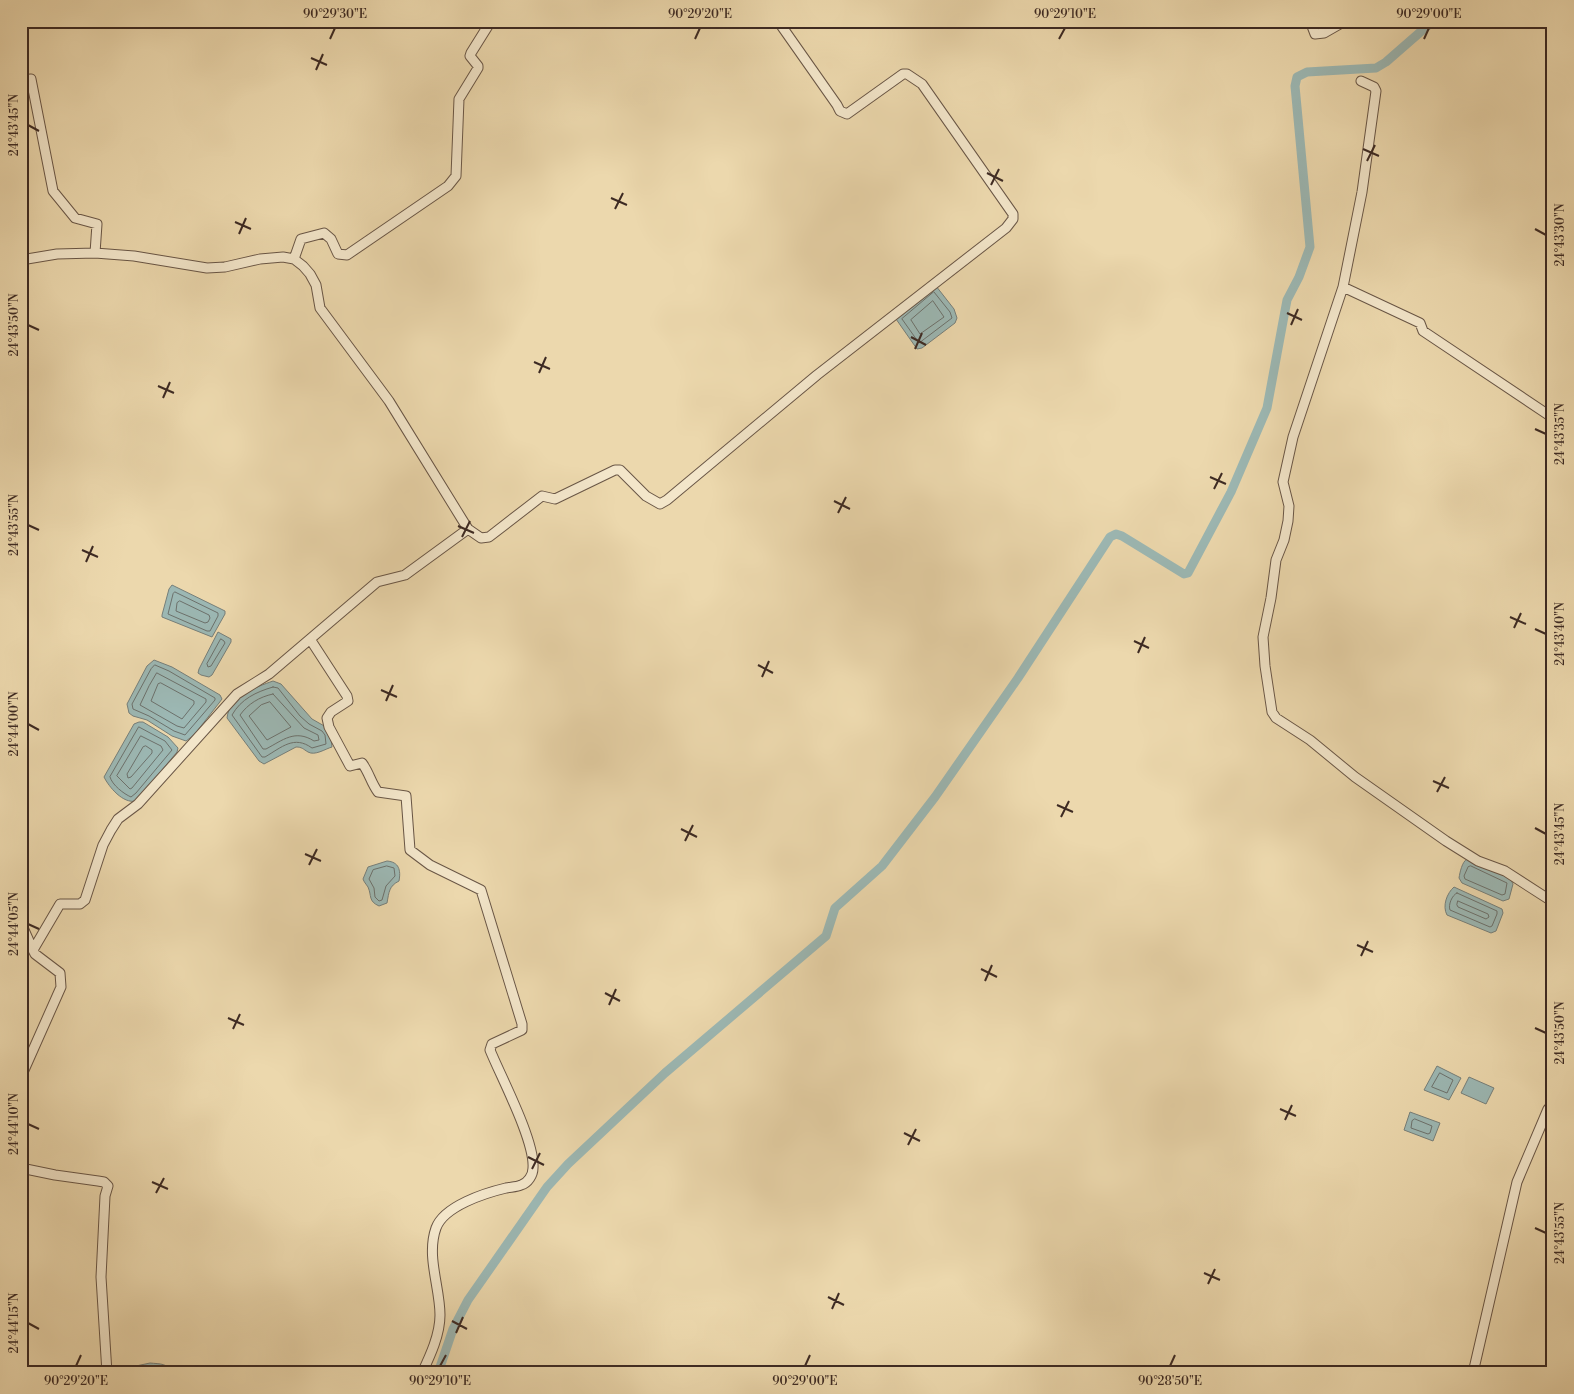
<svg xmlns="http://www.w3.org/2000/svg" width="1574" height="1394" viewBox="0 0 1574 1394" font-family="'Libre Bodoni',serif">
<rect width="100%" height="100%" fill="#ecd8ad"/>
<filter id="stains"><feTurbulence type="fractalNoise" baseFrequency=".004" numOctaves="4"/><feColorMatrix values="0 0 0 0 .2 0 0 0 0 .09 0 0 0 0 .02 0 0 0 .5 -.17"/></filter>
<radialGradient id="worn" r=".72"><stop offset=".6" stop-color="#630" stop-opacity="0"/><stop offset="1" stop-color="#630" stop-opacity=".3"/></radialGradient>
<!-- water -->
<path fill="#9cb8b4" stroke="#767f7a" d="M936,286L954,309L957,318L955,323L922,348L917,349L896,319Z
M172,585L225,611V614L212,637L162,617V615L169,589Z
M218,632L231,639V642L212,675L209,677L201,675L198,673L199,669Z
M154,660L172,667L220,695L222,699L219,703L194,735L186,741L172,736L147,720L133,716L129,713L127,704L147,666Z
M273,681L281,684L312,719L326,727L330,732L332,747C325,749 315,756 308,752C303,749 302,747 296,747L264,764L259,761L227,718C229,697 256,687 273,681Z
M139,722H143L168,737L178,748L177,752L136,801C123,804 109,787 104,777L134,724Z
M1467,859L1510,878L1513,884L1509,899L1503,901L1462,883L1459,878C1460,872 1462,862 1467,859Z
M387,861C399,862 401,870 399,881C389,886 389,892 387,903L379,906C368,901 372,896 368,887C366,884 364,882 363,879L368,867Z
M1454,887L1502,909L1503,913L1496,931L1491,933L1447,915C1442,906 1447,893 1454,887Z
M1437,1066L1461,1078L1449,1100L1424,1090Z
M1469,1077L1494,1088L1486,1104L1461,1093Z
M1410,1112L1440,1123L1433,1141L1404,1130Z
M150,1363C160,1364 168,1363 172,1373H134L136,1366Z"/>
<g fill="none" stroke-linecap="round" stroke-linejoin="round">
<!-- shore -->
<path stroke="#6c716c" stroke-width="1" d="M934,292L950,312L952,318L919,343L902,319Z
M933,301L944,317L920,334L911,320Z
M175,592L218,613V616L210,631H207L168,614L173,594Z
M180,601L209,615L210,618L208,622L205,623L176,611L177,603Z
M221,639L224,641L225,643L211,666L208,667L207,664Z
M155,665L169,671L215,698V700L185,735L174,731L149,716L133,709L132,704L151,669Z
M157,673L206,699V702L184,728L177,726L140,705L149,686Z
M161,683L194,701V704L182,719L151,701L158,684Z
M273,687L278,688L300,716L309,724L322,731L325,735L326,744L312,748C294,735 282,747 265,757H262L232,715C241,699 256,692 273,687Z
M273,694L304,728L318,735L319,740L314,741C295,729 283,740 266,749H263L240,715C248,704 259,697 273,694Z
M270,702L291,727L267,740L249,716L261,705Z
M139,727L165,741L172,750L136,793L131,797C124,794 112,785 110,777Z
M141,736L161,746L163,750L132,788L130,789L117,776Z
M146,746L152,750V753L131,777L128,778L127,774L143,747Z
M387,866L394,868L395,876L386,886L382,900L379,901L375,897L374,888L369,879L373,870Z
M1471,866L1507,883L1505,894L1502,895L1465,879L1464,876L1468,867Z
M1457,893L1497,911V914L1492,926L1490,927L1450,910C1448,905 1452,895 1457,893Z
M1458,901L1488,914L1489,917L1486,919L1458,907L1457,905Z
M1440,1073L1453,1080L1447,1093L1432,1087Z
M1415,1119L1432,1126L1430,1133L1428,1134L1411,1128L1412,1121Z"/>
<!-- canal -->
<path stroke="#9cb8b4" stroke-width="9" d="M438,1373L453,1329L468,1300L547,1187L568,1164L665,1073L826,936L835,908L882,866L935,797L1018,678L1110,537L1116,534L1122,536L1184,574L1188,573L1231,492L1267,408L1287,300L1299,277L1310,247L1295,86L1297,77L1307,72L1376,68L1386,62L1433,21"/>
<defs>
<path id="minor" d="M1310,21L1315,34L1324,33L1345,21
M21,80L31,79L53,191L75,218L97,224L95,253
M1361,81L1374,87L1376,91L1362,192L1343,287L1293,437L1283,482L1289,506L1288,521L1284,540L1276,560L1271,598L1263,637L1265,666L1272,712L1276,718L1310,740L1355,777L1446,841L1478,861L1505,871L1553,902
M294,259L301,239L324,233L331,239L338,254L347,255L448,186L456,176L459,99L478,68V66L470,56L471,53L491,21
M21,260L57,254L95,253L134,256L207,268L225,267L260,259L283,257L294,259L303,266L310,274L316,285L320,308L389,401L468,529L481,538L489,537L542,496L555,499L615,470H620L646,496L660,504L667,500L817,375L1006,228L1013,219V214L922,84L907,74H903L847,114L840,111L837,105L778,21
M1343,287L1420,323L1423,331L1553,418
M310,639L347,696L348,701L331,712L327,718L329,727L350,766L362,763C369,772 371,783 378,792L406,796L410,850L430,865L481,890L522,1024V1030L492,1044L490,1050C501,1077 535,1141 533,1168C533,1175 528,1183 521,1185C517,1187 511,1187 506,1188C485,1193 444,1206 436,1228C426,1256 440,1287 440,1315C440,1335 430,1356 422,1373
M21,923L33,950
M21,1077L61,987L60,973L35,954L33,950L60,904H80L85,900L103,845L111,830L118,819L138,804L237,694L269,674L377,582L405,575L468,529
M21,1168L55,1175L98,1181L104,1182L108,1186L105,1196L101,1277L107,1373
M1473,1373L1517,1182L1548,1109H1553"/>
</defs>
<!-- minor casing -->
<use href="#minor" stroke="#695646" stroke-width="11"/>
<!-- minor -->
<use href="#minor" stroke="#f3e6ca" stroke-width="9"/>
</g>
<!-- ticks -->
<path fill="none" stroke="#3d2a23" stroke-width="2" d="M330,39L335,28M695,39L700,28M1059,39L1065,28M1424,39L1429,28M311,58L327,65M316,70L323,54M28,125L39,131M1363,149L1379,156M1367,161L1375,145M987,173L1003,181M991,185L999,169M611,198L627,205M615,209L623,193M235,222L251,229M1535,229L1546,235M239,234L246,218M1287,313L1302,320M28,325L39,330M1291,325L1298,309M911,337L926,345M915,349L922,333M534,362L550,369M539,373L546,357M158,386L174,393M163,398L170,382M1535,429L1546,434M1210,477L1226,484M1214,489L1222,473M834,501L850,509M838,513L846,497M28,525L39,530M458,526L474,533M462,537L470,521M82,550L98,557M86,562L93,546M1510,617L1526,624M1514,628L1521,613M1535,629L1546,634M1134,641L1149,648M1138,653L1145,637M758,665L773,673M762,677L769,661M381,690L397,697M386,701L393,685M28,724L39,730M1433,781L1449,788M1437,792L1445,777M1057,805L1073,812M1061,817L1069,801M1535,828L1546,834M681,829L697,837M685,841L693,825M305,854L321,861M309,865L317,849M28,924L39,929M1357,945L1373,952M1361,956L1368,941M981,969L997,977M985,981L992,965M605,993L620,1001M609,1005L616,989M228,1018L244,1025M1535,1028L1546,1033M233,1029L240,1014M1280,1109L1296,1116M1285,1120L1292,1105M28,1124L39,1129M904,1133L920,1141M908,1145L916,1129M528,1157L544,1165M532,1169L540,1153M152,1182L168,1189M156,1193L164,1178M1535,1228L1546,1233M1204,1273L1220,1280M1208,1284L1215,1269M828,1297L844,1305M832,1309L839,1293M452,1321L467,1329M28,1323L39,1329M456,1333L463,1317M76,1366L81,1355M440,1366L446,1355M805,1366L810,1355M1170,1366L1175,1355"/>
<!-- margin -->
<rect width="1574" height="1394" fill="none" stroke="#ecd8ad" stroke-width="55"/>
<rect x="28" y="28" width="1518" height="1338" fill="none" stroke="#3d2a23" stroke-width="2"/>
<g font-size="12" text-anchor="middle" fill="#3d2a23">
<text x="335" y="18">90°29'30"E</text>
<text x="700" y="18">90°29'20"E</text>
<text x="1065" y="18">90°29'10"E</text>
<text x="1429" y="18">90°29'00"E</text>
<text transform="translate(14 125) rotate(-90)" y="4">24°43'45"N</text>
<text transform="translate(1560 235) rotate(-90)" y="4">24°43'30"N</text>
<text transform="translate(14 325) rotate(-90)" y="4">24°43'50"N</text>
<text transform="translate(1560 434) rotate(-90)" y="4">24°43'35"N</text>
<text transform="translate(14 525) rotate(-90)" y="4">24°43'55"N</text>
<text transform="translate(1560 634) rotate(-90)" y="4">24°43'40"N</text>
<text transform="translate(14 724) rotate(-90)" y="4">24°44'00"N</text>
<text transform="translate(1560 834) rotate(-90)" y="4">24°43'45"N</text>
<text transform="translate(14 924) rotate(-90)" y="4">24°44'05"N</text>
<text transform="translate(1560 1033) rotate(-90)" y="4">24°43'50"N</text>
<text transform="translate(14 1124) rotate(-90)" y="4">24°44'10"N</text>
<text transform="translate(1560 1233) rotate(-90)" y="4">24°43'55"N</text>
<text transform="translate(14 1323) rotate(-90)" y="4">24°44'15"N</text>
<text x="76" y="1385">90°29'20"E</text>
<text x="440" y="1385">90°29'10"E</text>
<text x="805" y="1385">90°29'00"E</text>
<text x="1170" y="1385">90°28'50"E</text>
</g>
<rect width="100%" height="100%" filter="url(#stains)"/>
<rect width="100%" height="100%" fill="url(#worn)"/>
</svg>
